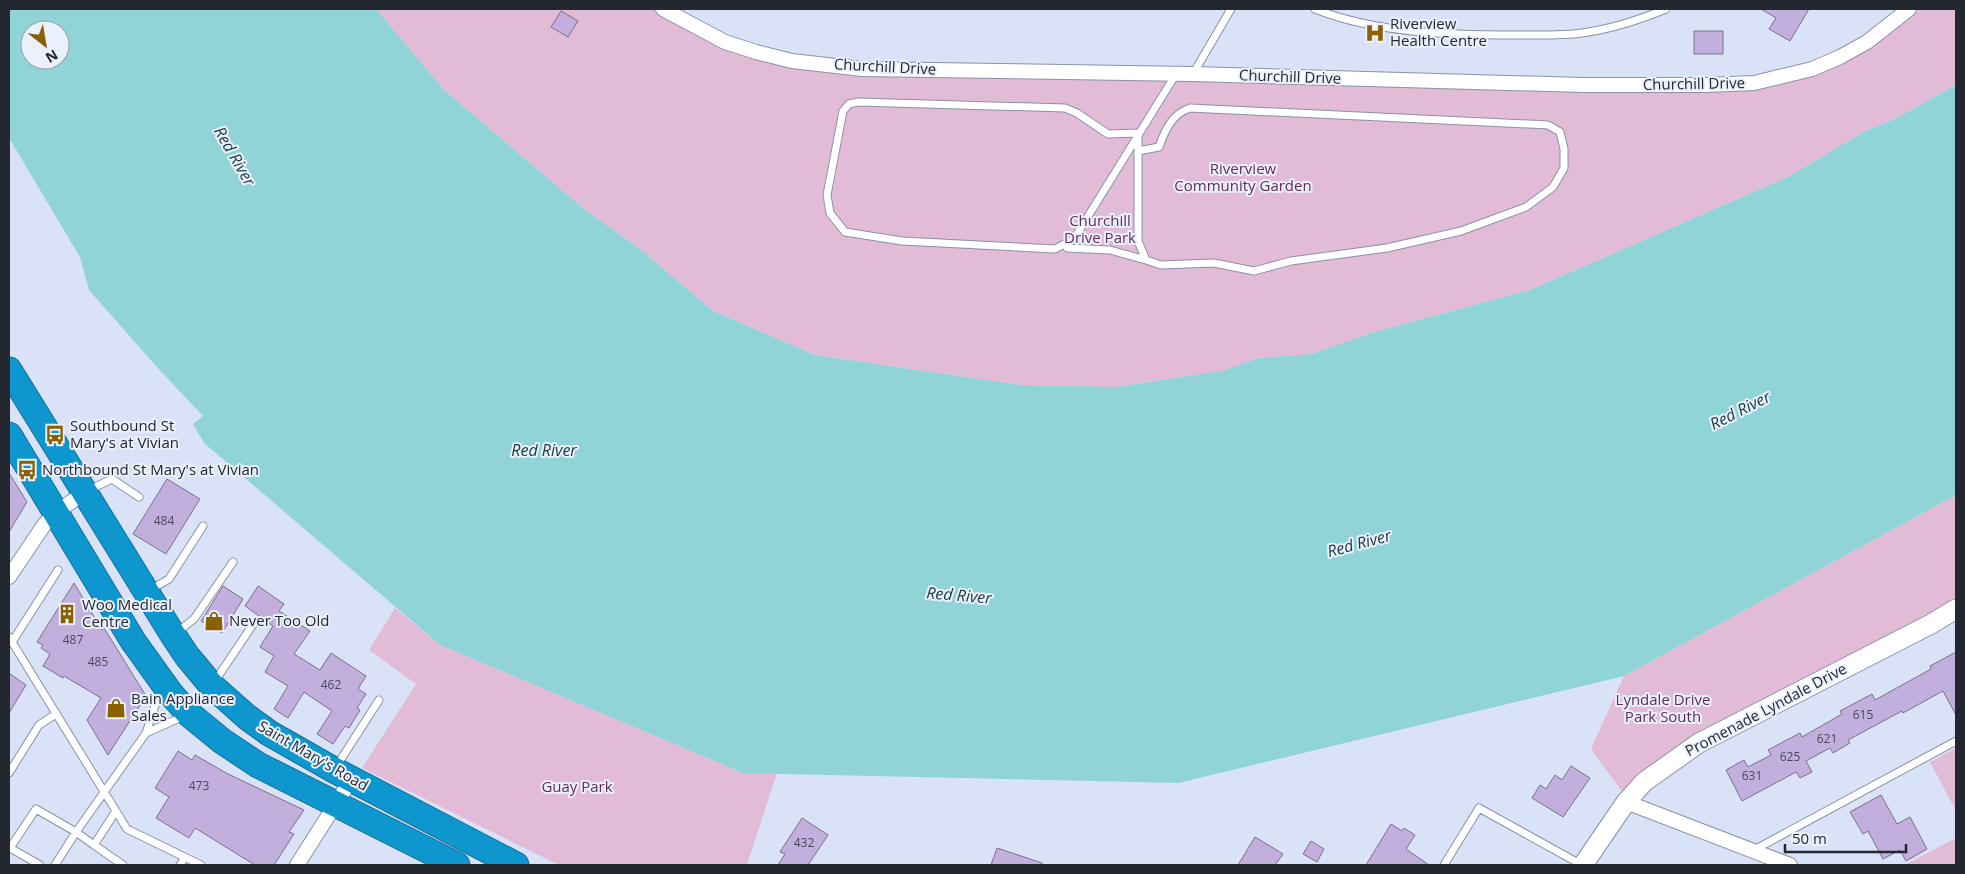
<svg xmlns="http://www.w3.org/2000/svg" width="1965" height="874" viewBox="0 0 1965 874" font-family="'Open Sans',sans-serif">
<rect width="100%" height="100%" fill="#dae2f8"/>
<!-- green -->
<path fill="#e2bcd7" d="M376,9H663L687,23L792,61L1705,85L1812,69L1909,9H1956V85L1893,120L1865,131L1788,177L1530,290L1371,333L1312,354L1259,358L1223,371L1116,387L1020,385L815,355L713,311L640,249L584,209L444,90Z
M1956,495V603L1699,743L1629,801L1591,749L1624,676Z
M395,608L440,645L743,773H777L747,865H559L362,768L416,684L369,650Z
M1956,748V811L1930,762Z
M1956,838V865H1905Z"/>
<!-- water -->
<path fill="#90d4d8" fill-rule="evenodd" d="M9,9H376L444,90L584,209L640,249L713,311L815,355L1020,385L1116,387L1222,371L1259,358L1312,354L1371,333L1530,290L1788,177L1865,131L1893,120L1956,85V495L1624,676L1178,783L743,773L440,645L204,443L193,424L203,416L156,366L89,290L80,257L9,138ZM30,30H60V60H30Z"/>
<!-- building -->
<path fill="#c2afde" stroke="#797285" d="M1761,9H1809L1790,41L1769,29L1776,18Z
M561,11L578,21L568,37L551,27Z
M1694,31H1723V54H1694Z
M9,473L27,502L9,532Z
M167,479L200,499L166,554L133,534Z
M74,583L102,630L104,628L146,696L108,755L87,720L101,698L64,676L63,678L43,666L50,654L41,648L43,645L37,642Z
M223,586L243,599L222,633L201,621Z
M258,586L284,604L279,611L310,631L294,654L320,670L331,653L366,676L358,689L366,694L357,708L360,710L349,728L345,726L333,744L317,734L332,711L304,692L288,718L274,709L288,686L265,672L274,656L260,647L273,626L245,606Z
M1956,652V715L1943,691L1903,713L1902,711L1848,740L1850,743L1833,753L1830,748L1806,761L1812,772L1800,778L1796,772L1742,801L1726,770L1744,760L1748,767L1771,755L1768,750L1800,733L1802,737L1842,714L1840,711L1872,694L1875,700L1931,669L1930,666Z
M9,673L26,685L9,713Z
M178,751L192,760L195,755L228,774L304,810L289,832L294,834L274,865H255L195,828L189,838L156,818L169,797L155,788Z
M1571,766L1590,778L1563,817L1532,798L1540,785L1546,789L1555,775L1562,780Z
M1881,795L1897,824L1910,817L1927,849L1906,861L1900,850L1883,859L1868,831L1863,834L1850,812Z
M802,818L828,835L808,865H778L785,854L780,852Z
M1391,824L1402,831L1404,828L1415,835L1406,849L1429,865H1366Z
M1255,837L1283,854L1275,865H1238Z
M1311,841L1324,849L1317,862L1303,854Z
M997,848L1042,863V865H991Z"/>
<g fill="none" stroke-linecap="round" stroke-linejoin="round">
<defs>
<path id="lane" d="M1315,9C1375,33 1449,35 1514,35C1536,35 1560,36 1582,33C1611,29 1639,20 1666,9
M1193,74L1231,9
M1138,151L1159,147C1165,130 1172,114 1190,108L1548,125L1560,132L1564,149V168L1553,187L1526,207L1461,231L1387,248L1291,261L1254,271L1214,263L1161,265L1146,260L1138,241V133L1108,134L1077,113L1065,108L858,102L849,104L843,111L827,195L830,213L845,232L902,241L1055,249L1074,239L1176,74
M1065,244L1067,248L1110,250L1146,260
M89,490L112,479L139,497
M150,590L169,579L203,526
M176,633L194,619L233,562
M9,637L127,829L201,865
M12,642L58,570
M215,681L254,623
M146,733L184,716
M336,767L379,700
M9,773L39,725L56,714
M116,811L94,845L123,865
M1754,850L1956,741
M40,865L10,848L36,809L76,832L146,733L160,690
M55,865L76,832L94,845
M180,865L185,857
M1444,865L1479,808L1582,865"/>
<path id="street" d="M663,9L725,42L756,52L792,61L862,69L1193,74L1583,85H1705L1754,83L1812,69L1840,57L1867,42L1909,9
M9,577L44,525L55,513L84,493
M1626,802L1790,865
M297,865L351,780"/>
<path id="secondary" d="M1583,865L1626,802L1644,782L1699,743L1931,624L1956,609"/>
<path id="highway" d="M9,370L173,635L187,656L212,686L247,717L269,733L334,770L516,865
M9,435L133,641L171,694L189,714L222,741L258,765L457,865"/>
</defs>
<!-- lane casing -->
<use href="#lane" stroke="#8a92a6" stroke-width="9"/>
<!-- street casing -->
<use href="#street" stroke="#8a92a6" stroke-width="16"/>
<!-- secondary casing -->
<use href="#secondary" stroke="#8a92a6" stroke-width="21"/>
<!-- highway casing -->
<use href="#highway" stroke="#156f97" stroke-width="27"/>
<!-- lane -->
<use href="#lane" stroke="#fff" stroke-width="7"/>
<!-- street -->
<use href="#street" stroke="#fff" stroke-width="14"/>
<!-- secondary -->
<use href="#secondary" stroke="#fff" stroke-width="19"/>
<!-- highway -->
<use href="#highway" stroke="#0e96cf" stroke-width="25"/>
</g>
<!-- icons -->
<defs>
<symbol id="hospital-bare" viewBox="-9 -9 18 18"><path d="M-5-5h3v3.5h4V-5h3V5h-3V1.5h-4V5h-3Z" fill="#8a6000" stroke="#ebf0fd" stroke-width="2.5" paint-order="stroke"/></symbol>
<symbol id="bus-bare" viewBox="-9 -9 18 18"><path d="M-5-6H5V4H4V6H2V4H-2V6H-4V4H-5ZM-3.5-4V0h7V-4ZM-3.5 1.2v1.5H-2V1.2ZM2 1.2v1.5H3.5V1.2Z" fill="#8a6000" stroke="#ebf0fd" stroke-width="2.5" paint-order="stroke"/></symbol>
<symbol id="building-bare" viewBox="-9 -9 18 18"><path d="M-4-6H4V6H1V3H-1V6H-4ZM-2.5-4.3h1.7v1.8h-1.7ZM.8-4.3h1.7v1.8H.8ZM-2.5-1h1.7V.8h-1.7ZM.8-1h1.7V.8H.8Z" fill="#8a6000" stroke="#ebf0fd" stroke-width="2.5" paint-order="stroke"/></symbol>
<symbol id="shop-bare" viewBox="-9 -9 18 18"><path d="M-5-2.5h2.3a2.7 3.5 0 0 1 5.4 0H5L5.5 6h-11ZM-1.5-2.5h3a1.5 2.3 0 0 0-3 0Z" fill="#8a6000" stroke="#ebf0fd" stroke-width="2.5" paint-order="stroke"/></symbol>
</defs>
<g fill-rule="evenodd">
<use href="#hospital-bare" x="1361" y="19" width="28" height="28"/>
<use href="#bus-bare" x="41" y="421" width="28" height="28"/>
<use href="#bus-bare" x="13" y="456" width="28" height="28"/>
<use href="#building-bare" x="53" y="600" width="28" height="28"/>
<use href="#shop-bare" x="200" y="607" width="28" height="28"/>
<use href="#shop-bare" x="102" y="694" width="28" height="28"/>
</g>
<g text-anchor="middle" stroke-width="4" stroke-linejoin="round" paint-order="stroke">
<!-- number labels -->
<g font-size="12" fill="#4b495b">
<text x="164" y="525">484</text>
<text x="73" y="644">487</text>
<text x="98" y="666">485</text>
<text x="331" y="689">462</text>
<text x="1863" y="719">615</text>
<text x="1827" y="743">621</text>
<text x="1790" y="761">625</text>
<text x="1752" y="780">631</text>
<text x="199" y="790">473</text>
<text x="804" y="847">432</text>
</g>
<!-- poi labels -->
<g font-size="15" fill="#23272f" stroke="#ebf0fd" text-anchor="start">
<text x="1390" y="29">Riverview<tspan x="1390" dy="17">Health Centre</tspan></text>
<text x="70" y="431">Southbound St<tspan x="70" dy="17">Mary's at Vivian</tspan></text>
<text x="42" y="475">Northbound St Mary's at Vivian</text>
<text x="82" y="610">Woo Medical<tspan x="82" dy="17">Centre</tspan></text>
<text x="229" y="626">Never Too Old</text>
<text x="131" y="704">Bain Appliance<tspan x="131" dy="17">Sales</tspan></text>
</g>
<!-- street labels -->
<g font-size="15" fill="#23272f" stroke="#ebf0fd">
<text transform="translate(885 67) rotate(3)" y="5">Churchill Drive</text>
<text transform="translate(1290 77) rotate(2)" y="5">Churchill Drive</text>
<text transform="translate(1694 84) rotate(-1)" y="5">Churchill Drive</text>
<text transform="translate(1766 710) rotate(-28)" y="5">Promenade Lyndale Drive</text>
<text transform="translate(313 756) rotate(30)" y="5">Saint Mary's Road</text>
</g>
<!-- park labels -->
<g font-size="15" fill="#642c57" stroke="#ebf0fd">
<text x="1243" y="174">Riverview<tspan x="1243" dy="17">Community Garden</tspan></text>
<text x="1100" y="226">Churchill<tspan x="1100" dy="17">Drive Park</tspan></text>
<text x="1663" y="705">Lyndale Drive<tspan x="1663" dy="17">Park South</tspan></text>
<text x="577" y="792">Guay Park</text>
</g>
<!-- water labels -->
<g font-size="16" font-style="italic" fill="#17393b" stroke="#ebf0fd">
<text transform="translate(235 156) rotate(60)" y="6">Red River</text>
<text transform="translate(1740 410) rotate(-27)" y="6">Red River</text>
<text x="544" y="456">Red River</text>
<text transform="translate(1359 543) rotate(-15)" y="6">Red River</text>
<text transform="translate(959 595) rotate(5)" y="6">Red River</text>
</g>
</g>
<!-- border -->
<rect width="1965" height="874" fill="none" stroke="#23272f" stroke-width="20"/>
<!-- north arrow -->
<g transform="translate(45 45) rotate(149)"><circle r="24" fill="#ebf0fd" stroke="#9ba0ab"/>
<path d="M0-4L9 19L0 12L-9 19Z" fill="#8a6000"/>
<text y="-8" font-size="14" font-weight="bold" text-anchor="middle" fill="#23272f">N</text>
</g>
<!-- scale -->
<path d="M1785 844v8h121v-8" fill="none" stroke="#23272f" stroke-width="2.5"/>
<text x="1792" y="844" font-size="15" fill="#23272f" stroke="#ebf0fd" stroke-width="4" paint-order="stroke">50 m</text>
</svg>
